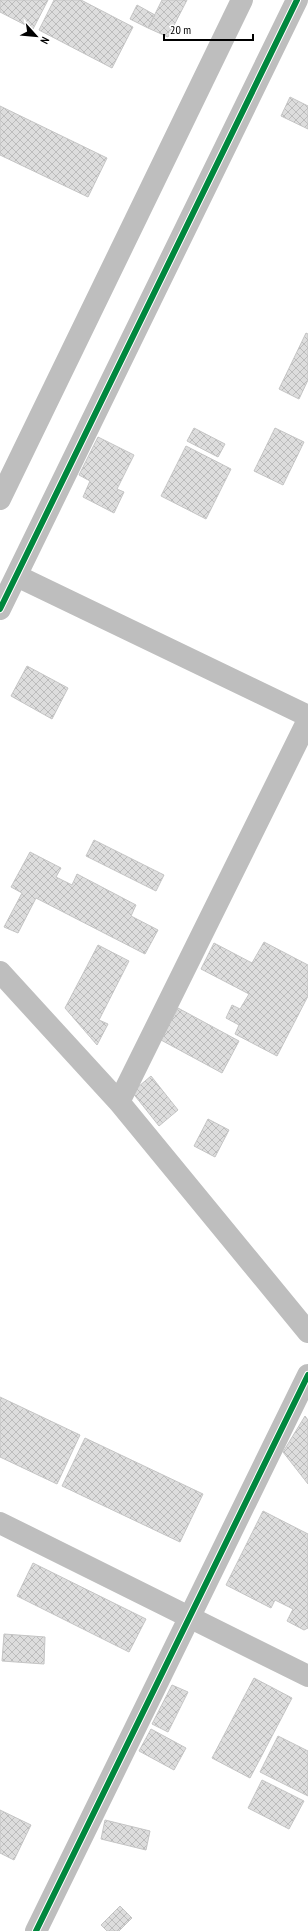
<svg xmlns="http://www.w3.org/2000/svg" width="308" height="1931" viewBox="0 0 308 1931" font-family="'PT Sans Narrow',sans-serif">
<defs>
<pattern id="building-cross-hatch" width="8" height="8" patternUnits="userSpaceOnUse"><rect width="8" height="8" fill="#ddd"/><path d="M0 0l8 8M0 8l8-8" fill="none" stroke="#bcbcbc"/></pattern>
</defs>
<rect width="100%" height="100%" fill="#fff"/>
<!-- building -->
<path fill="url(#building-cross-hatch)" stroke="#c5c5c5" d="M0,0H48L33,29L0,12Z
M54,0H81L133,27L112,68L39,30Z
M162,0H187L168,37L148,28Z
M137,5L155,15L148,28L130,19Z
M290,97L308,106V129L281,116Z
M0,106L107,158L88,197L0,155Z
M306,333L308,334V380L299,399L279,389Z
M194,428L225,444L218,457L187,441Z
M275,428L304,442L283,485L254,471Z
M98,437L134,455L117,489L124,492L114,513L83,497L90,481L79,475Z
M186,446L231,469L206,519L161,496Z
M27,666L68,688L52,719L11,696Z
M94,840L164,875L156,891L86,856Z
M30,852L61,868L56,877L72,885L77,874L136,905L131,916L158,930L145,954L36,898L18,933L4,927L22,893L11,887Z
M264,942L308,965V996L277,1056L235,1034L239,1025L226,1018L232,1005L240,1009L249,994L201,969L214,943L252,963Z
M98,945L129,961L99,1020L108,1024L97,1045L65,1008Z
M178,1008L239,1041L222,1073L161,1040Z
M151,1076L178,1110L159,1126L132,1092Z
M208,1119L229,1130L215,1157L194,1146Z
M0,1397L80,1435L57,1484L0,1457Z
M305,1416L308,1420V1484L283,1452Z
M85,1438L203,1494L180,1542L62,1486Z
M263,1511L308,1534V1628L304,1630L287,1621L293,1609L275,1600L271,1608L226,1585Z
M33,1563L146,1619L129,1652L17,1596Z
M4,1634L45,1637L44,1664L2,1661Z
M254,1678L292,1698L250,1778L212,1758Z
M172,1685L188,1692L168,1732L152,1724Z
M151,1729L186,1748L174,1770L139,1751Z
M278,1736L308,1751V1796L260,1772Z
M262,1780L304,1801L289,1829L248,1808Z
M0,1810L31,1825L14,1860L0,1853Z
M105,1820L150,1831L146,1850L101,1839Z
M120,1906L132,1918L119,1931H107L101,1925Z"/>
<g fill="none" stroke-linecap="round" stroke-linejoin="round">
<!-- street -->
<path stroke="#bebebe" stroke-width="22" d="M0,499L242,0
M17,576L308,716
M0,609L297,0
M0,972L119,1102L308,1332
M119,1102L308,720
M0,1523L308,1676
M36,1931L308,1375"/>
<defs>
<path id="cycleway" d="M0,609L297,0
M36,1931L308,1375"/>
</defs>
<!-- cycleway casing -->
<use href="#cycleway" stroke="#fff" stroke-width="8"/>
<!-- cycleway -->
<use href="#cycleway" stroke="#00873e" stroke-width="6"/>
</g>
<!-- north arrow -->
<g transform="translate(36 36) rotate(117)" stroke="#ffffff" stroke-width="3" paint-order="stroke">
<path d="M0-3L7 15L0 10L-7 15Z" fill="#000000"/>
<text y="-6" font-size="11" font-weight="bold" text-anchor="middle" fill="#000000">N</text>
</g>
<!-- scale -->
<path d="M164 34v6h89v-6" fill="none" stroke="#000000" stroke-width="2"/>
<text x="170" y="34" font-size="12" fill="#000000" stroke="#ffffff" stroke-width="3" paint-order="stroke">20 m</text>
</svg>
